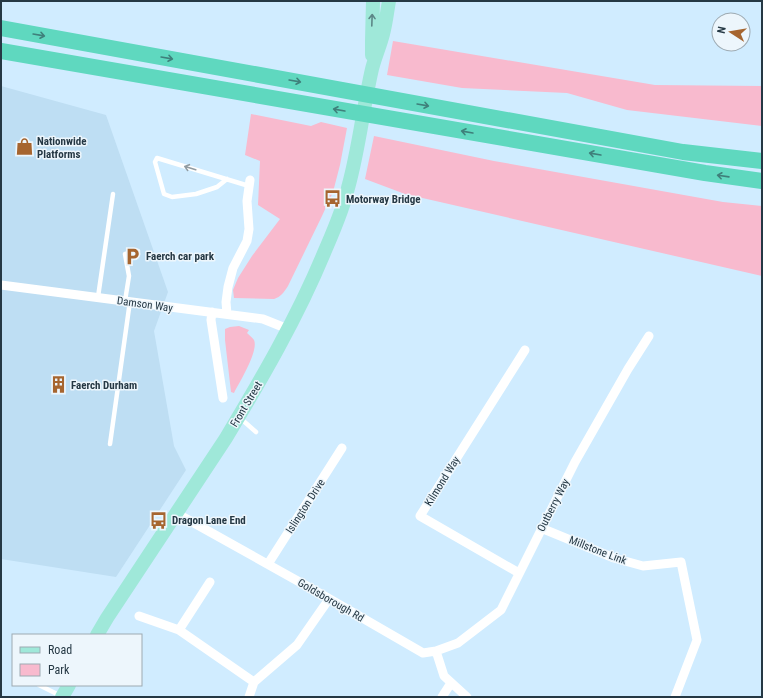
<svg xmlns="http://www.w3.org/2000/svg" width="763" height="698" viewBox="0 0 763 698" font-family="'Roboto Condensed',sans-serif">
<rect width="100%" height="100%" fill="#d0ecff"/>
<!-- built -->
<path fill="#bedef3" d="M1,86L106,115L168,292L154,331L174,446L186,470L116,577L1,559Z"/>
<!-- green -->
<path fill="#f8bace" d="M393,41L655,85L762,86V126L627,110L567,93L462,88L387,75Z
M251,114L311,126L321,122L347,128L340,165L333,192L322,216L288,286C284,292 281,297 274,299L234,298L233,290L238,278L252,256L280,219L258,205L260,161L245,155Z
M374,136L494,161L723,202L762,206V276L405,194L365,179Z
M239,326L249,330L247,333C249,335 252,337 254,340C259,351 239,383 234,393L231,392L225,340V329L230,327Z"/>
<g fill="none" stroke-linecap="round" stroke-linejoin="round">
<!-- lane -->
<path stroke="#fff" stroke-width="4.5" d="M227,179L217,187L196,194L172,197L164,194L155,162L157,158L249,186
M98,297L113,194
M125,301L129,276L125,254L138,251
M239,417L256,432
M110,444L130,301
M39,685L61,696"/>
<!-- street -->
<path stroke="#fff" stroke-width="9" d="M1,285L263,319L288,329
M212,312L211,320L223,398
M227,314L226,302L228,287L233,268L247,241L249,229L247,201L250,180
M176,513L321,594L423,653L436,651L444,676L467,697
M541,528L614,558L643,566L681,562L697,640L675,697
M268,564L342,448
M519,573L420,516L525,350
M210,582L179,630L254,682
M139,616L179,630
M436,651L458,643L501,610L575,462L628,369L649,336
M249,697L254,682L297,645L329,599
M442,697L451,683"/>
<!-- primary -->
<path stroke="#9fe8d9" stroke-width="14" d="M372,55V41L373,1
M97,635L107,618L226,438C262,378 297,318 324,253C333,232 343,210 348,188C359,149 363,108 372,69C375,57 380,46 383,34C386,23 387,12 389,1
M62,697L69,685"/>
<!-- highway -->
<path stroke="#5fd8bf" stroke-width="16" d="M1,28L683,152L762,161
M1,51L705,173L762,181"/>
</g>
<!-- one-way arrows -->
<defs><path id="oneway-shaft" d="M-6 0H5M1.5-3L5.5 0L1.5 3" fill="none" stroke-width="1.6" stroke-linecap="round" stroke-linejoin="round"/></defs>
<use stroke="#5c8787" href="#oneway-shaft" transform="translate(372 20) rotate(-88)"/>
<g stroke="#3f807b">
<use href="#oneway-shaft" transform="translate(39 35) rotate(10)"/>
<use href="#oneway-shaft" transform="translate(167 58) rotate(10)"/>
<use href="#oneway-shaft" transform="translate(295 81) rotate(10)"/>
<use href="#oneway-shaft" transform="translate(423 105) rotate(10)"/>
<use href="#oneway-shaft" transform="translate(339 110) rotate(-170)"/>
<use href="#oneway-shaft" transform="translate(467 132) rotate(-170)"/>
<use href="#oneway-shaft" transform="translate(595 154) rotate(-170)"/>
<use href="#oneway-shaft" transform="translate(723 176) rotate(-172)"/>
</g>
<use stroke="#929ca2" href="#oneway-shaft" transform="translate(190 168) rotate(-163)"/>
<!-- icons -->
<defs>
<symbol id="shop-bare" viewBox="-9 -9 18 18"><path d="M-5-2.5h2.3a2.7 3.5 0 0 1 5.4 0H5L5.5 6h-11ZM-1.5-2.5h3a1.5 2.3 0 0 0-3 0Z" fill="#a6652f" stroke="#edf6fc" stroke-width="2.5" paint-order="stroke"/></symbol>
<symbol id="bus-bare" viewBox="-9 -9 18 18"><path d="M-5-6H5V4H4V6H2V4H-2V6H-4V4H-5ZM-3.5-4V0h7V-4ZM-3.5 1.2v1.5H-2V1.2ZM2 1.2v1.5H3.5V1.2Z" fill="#a6652f" stroke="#edf6fc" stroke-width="2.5" paint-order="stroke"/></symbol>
<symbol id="parking-bare" viewBox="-9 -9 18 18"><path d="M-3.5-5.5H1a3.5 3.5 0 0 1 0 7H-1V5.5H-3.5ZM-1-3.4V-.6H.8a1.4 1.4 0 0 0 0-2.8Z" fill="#a6652f" stroke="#edf6fc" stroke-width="2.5" paint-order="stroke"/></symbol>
<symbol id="building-bare" viewBox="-9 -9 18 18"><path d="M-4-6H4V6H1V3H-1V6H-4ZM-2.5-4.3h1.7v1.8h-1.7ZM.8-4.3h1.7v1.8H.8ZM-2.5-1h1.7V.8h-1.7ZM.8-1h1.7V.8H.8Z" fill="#a6652f" stroke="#edf6fc" stroke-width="2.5" paint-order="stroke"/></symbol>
</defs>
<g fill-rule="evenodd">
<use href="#shop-bare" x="12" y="134" width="25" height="25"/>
<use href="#bus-bare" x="320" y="186" width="25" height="25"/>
<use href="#parking-bare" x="120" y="244" width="25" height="25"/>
<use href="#building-bare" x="46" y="372" width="25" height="25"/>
<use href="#bus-bare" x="146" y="508" width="25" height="25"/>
</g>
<g text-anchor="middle" stroke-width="3" stroke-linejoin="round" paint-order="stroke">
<!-- poi labels -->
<g font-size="11" font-weight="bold" fill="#253844" stroke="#edf6fc" text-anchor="start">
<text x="37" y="145">Nationwide<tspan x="37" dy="13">Platforms</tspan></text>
<text x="346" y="203">Motorway Bridge</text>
<text x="146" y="260">Faerch car park</text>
<text x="71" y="389">Faerch Durham</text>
<text x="172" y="524">Dragon Lane End</text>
</g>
<!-- street labels -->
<g font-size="11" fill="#253844" stroke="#edf6fc">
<text transform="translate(145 304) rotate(8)" y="4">Damson Way</text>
<text transform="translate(246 404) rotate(-59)" y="4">Front Street</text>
<text transform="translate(442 481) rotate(-58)" y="4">Kilmond Way</text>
<text transform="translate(553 505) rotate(-63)" y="4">Outberry Way</text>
<text transform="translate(305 506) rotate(-57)" y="4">Islington Drive</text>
<text transform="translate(598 550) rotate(21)" y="4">Millstone Link</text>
<text transform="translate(331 600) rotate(30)" y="4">Goldsborough Rd</text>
</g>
</g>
<!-- border -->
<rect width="763" height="698" fill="none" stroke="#253844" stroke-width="4"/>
<!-- legend -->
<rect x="12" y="634" width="130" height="52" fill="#edf6fc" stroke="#9daab2"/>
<rect x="20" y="647" width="20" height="6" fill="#9fe8d9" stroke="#9daab2"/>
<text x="48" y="654" font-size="12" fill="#253844">Road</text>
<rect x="20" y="664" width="20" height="12" fill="#f8bace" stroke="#9daab2"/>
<text x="48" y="674" font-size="12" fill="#253844">Park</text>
<!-- north arrow -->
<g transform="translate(731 32) rotate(282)"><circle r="19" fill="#edf6fc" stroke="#9daab2"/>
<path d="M0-3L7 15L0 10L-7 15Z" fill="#a6652f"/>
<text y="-6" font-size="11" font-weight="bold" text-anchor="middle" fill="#253844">N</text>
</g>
</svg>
